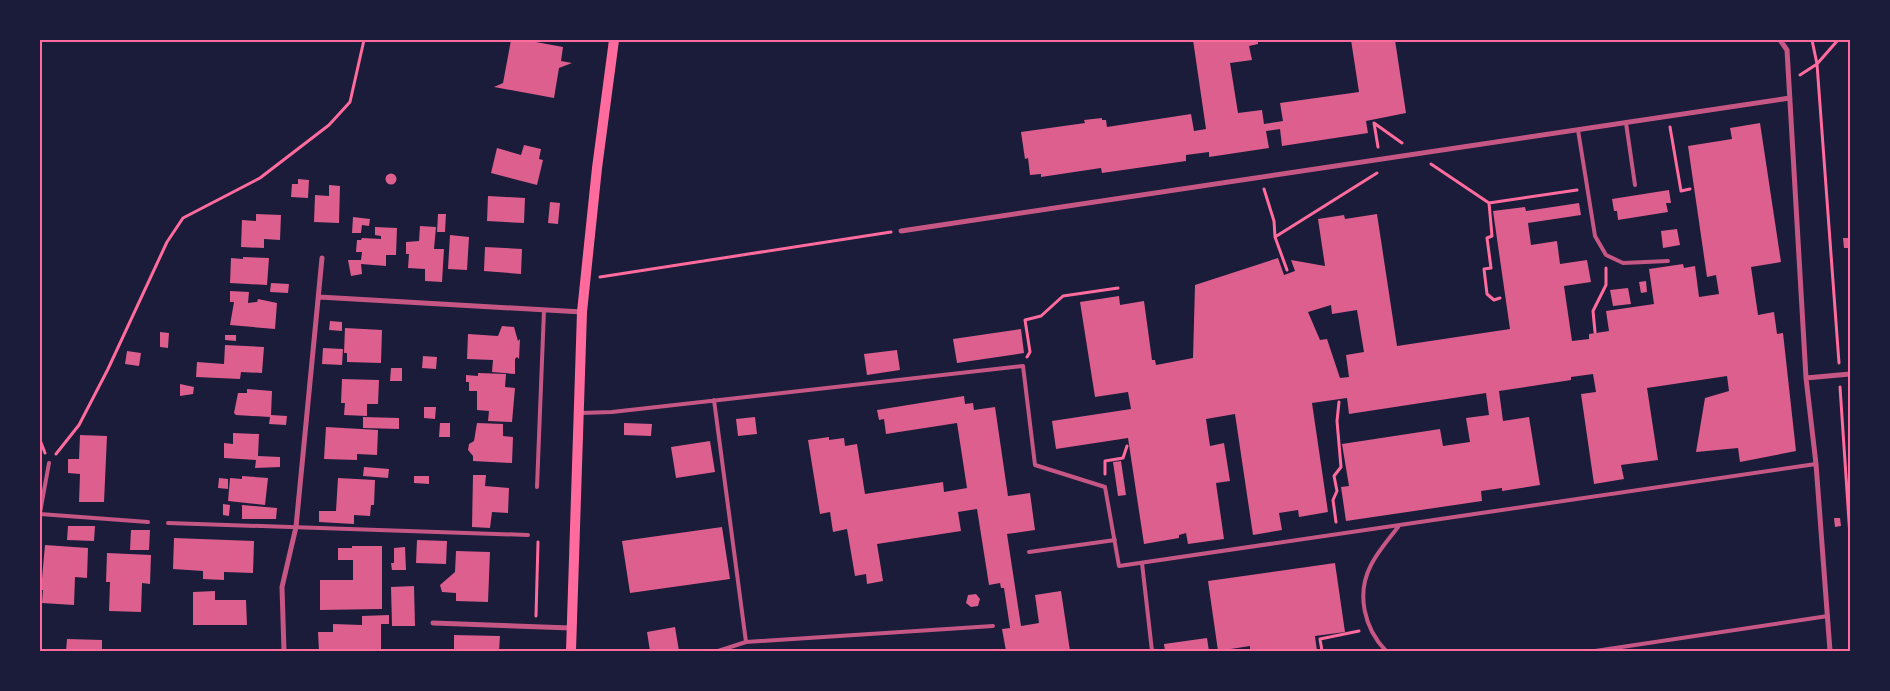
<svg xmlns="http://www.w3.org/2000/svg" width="1890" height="691" viewBox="0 0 1890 691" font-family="Signika,sans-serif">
<rect width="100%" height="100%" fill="#1b1b3a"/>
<!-- building -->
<path fill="#dd5f8e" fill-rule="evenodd" d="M511,40H525L563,47L561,61L572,63L559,68L554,98L494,87L503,83Z
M1193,40H1258V44L1249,46L1252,60L1230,63L1238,113L1262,110L1264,124L1283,121L1280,103L1359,92L1351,40H1395L1406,113L1366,121L1368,133L1282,146L1280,129L1266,131L1269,148L1209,157V152L1186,155V161L1102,173L1101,168L1041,177V174L1030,175L1028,158L1025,159L1021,132L1085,123L1084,120L1102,118V120H1106L1107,127L1191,114L1194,131L1206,129Z
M1760,123L1781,262L1751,267L1758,315L1774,312L1777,334L1783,333L1796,451L1740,462L1738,448L1696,452L1705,398L1729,391L1727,376L1647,388L1658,460L1621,465L1624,479L1594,484L1581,394L1596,392L1593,374L1571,377V380L1499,391L1503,421L1529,417L1540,485L1502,491V488L1481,491L1482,501L1346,521L1341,487L1349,486L1342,444L1440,429L1443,446L1470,442L1466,418L1489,415L1486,393L1349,414L1347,398L1312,403L1328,512L1299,517L1298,510L1279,513L1282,530L1253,535L1235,414L1206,419L1210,446L1224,443L1230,481L1216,483L1224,539L1188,544L1186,533L1179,535V538L1144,544L1128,438L1056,449L1052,421L1131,409L1128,392L1095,397L1080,302L1119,296L1120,305L1144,301L1152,360H1155L1156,365L1193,358L1195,285L1278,258L1284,275L1295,271L1291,260L1325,266L1318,219L1344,215L1345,219L1377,214L1397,346L1510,329L1493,211L1525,207L1526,211L1579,203L1581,215L1528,223L1531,245L1557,241L1560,264L1587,260L1591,282L1564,286L1572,341L1589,339V334L1609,331L1606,311L1654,304L1649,269L1683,264L1684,268L1695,266L1699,297L1719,294L1716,275L1707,277L1688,146L1732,139L1730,128ZM1331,305L1332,314L1357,310L1364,352L1346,355L1349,377L1340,378L1327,339L1320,340L1308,312Z
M524,145L541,149L539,159L543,160L537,185L491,173L497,148L521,155Z
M385.5 179a5.5 5.5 0 1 1 11 0a5.5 5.5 0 1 1-11 0Z
M298,179L309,180L308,198L291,197L292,184H298Z
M329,185L340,186L339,223L314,222L315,195L329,196Z
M1669,190L1671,203H1666L1668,212L1618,220L1617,211H1614L1612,199Z
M488,196L525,198L524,223L487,221Z
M550,202L560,203L558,224L548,223Z
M256,214L281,215L280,240L264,239V248L241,247L242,220L256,221Z
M438,214H446L445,232H437Z
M353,217L370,219L369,226L362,225L361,233H352Z
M420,226L436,227L434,249H444L442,282L425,281V269L408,268L409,254H406V242L419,241Z
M375,227L397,228L396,255H386V266L361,264L362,274L351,276L348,260H361L362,252H356L357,240H361L362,238L381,239V236L375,235Z
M1677,229L1680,245L1663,248L1661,231Z
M450,235L469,237L467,270L448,269Z
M1843,238H1850V248H1844Z
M485,247L522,249L521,274L484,271Z
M243,257L269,258L267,285L230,283L231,258L243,259Z
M1646,281L1647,292L1641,293L1639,282Z
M271,283L289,284L288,293L270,292Z
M1628,288L1631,304L1613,306L1610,290Z
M230,291L249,292L248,303L257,302L258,299L277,303L275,329L230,325L234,302H230Z
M330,321L342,322V331L329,330Z
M502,326L514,327L518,341L520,339L519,359L517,357L515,359V374L492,372L493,360L467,359L468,334L498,336Z
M345,328L382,330L381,363L347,362V353H344Z
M1021,329L1024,353L957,363L953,339Z
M160,332L169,333L168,348L160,347Z
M225,335H236V341L225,340Z
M225,345L264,347L262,373L241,372L240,379L196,377L197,362L224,364Z
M323,348L343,349L342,365L322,364Z
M897,350L900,370L867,375L864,354Z
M127,351L141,353L139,366L125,364Z
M423,356L437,357L436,369L422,368Z
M391,368H402V381H390Z
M478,373L506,374L505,387L515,388L512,422L488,421L489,411L477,410V391H469V382H466V375L478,376Z
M342,379L379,380L378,404H367V416L344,415L345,403H341Z
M180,384L194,387L193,394L180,396Z
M247,389L272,391L271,415L287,416L286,425L269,424L270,417L236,415L234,413L238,393H247Z
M964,396L965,404L973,403L974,410L995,407L1008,496L1030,493L1035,530L1007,534L1021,626L1039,623L1035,595L1061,591L1070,651H1006L1002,629L1010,628L1004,588H1001L1000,583L989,585L977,509L958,512L961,531L877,544L883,581L867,584L866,574L855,576L847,529L833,532L830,512L820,514L808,440L829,437V440L844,438L845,446L857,444L865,494L943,482L944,492L967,488L957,423L886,434L884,419L879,420L877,410Z
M424,407H436L435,419L424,418Z
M363,417L399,418V429L363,428Z
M755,417L757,434L738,436L736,419Z
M440,423H450V437H439Z
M477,423L503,424V436L513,437L512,463L473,461V456L468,450L469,444L474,441Z
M624,423L652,424L651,436L624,435Z
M326,427L378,430L377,455L357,454V460L324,459Z
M233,433L259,434L258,456L280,457V467L255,468L256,460L224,458V443L233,444Z
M80,435L107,436L104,502H79L80,474L68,473V459H79Z
M710,441L715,472L676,478L671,447Z
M1121,461L1126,495L1118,496L1113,462Z
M364,467L389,469L388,478L363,476Z
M473,475H486L485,486L509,488L508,513L492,512L490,528L472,527Z
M242,476L268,478L265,505L228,501L230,478L242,479Z
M414,476H429V484L414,483Z
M219,478L228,479V489L218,488Z
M338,478L375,480L374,505H371L370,516L354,515V524L319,522V511H336Z
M223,504L230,505L229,516L223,515Z
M242,505L277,508L276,519H242Z
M1834,518H1840L1841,526L1835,527Z
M68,526H95L94,541L67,540Z
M722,527L730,579L630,593L622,541Z
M131,530H150L149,550H130Z
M174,538L254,541L253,573L224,572V580L203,579V571L173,569Z
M417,540L447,541L446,564L416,563Z
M45,545L88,548L87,578L75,577L74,605L42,603L43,590H41Z
M352,546H382V609L320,610V580H353V560H338V548H352Z
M405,547L406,570H392L391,563H394V548Z
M456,551L490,552L488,602L456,601V593L442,592L440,585L455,572Z
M107,553L151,555L150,584L142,583L141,612L109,611L110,582H106Z
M1335,563L1345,632L1315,636L1317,651H1250V646L1218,651L1208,581Z
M414,586L415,626H392L391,587Z
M215,591V600H246L247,625H193V592Z
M976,594L980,599L978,606L971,607L966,603L968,595Z
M389,615V624H381V651H319L318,632H333V624L362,625V616Z
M675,627L679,651H650L647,632Z
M454,635L500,636L499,651H454Z
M1207,638L1209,651H1165L1164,644Z
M67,639L102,640V651H66Z"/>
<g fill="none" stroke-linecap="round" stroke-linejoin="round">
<!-- path -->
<path stroke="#ff6b9d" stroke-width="3" d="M1812,40L1817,64L1839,363
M1800,75L1817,64L1838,40
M1670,127L1681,191L1690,189
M1378,147L1374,123L1402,143
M1431,164L1489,203L1577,190
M1264,189L1274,221L1275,237
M1489,203L1492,236L1487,238L1491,268L1484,269L1487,294L1494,300L1500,298
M1287,270L1275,237L1377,173
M600,277L891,232
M1595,332L1593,311L1606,285V268
M1027,357L1030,352L1025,320L1041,316L1063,296L1118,288
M1840,387L1850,536
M40,440L45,453
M56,454L79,425L108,369L167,242L183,218L260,178L329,125L350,102L364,40
M1105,474V461L1123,458L1127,446
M1336,522L1333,500L1337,491L1334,476L1341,467L1337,421L1339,402
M536,616L538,542
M1322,651L1320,639L1359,631"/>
<!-- service -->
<path stroke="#c65784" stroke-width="4" d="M1626,123L1635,185
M1578,130L1595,236L1606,255L1623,263L1668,261
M714,400L746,642L993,626
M581,413L612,412L1023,366L1035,465L1105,487L1119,566L1816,464
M537,487L544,310
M40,513L49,463
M40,514L148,522
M168,523L528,535
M1029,552L1115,540
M1142,563L1152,651
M718,651L746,642
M1386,651C1364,628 1356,594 1371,565C1378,551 1389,539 1398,527
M1595,651L1828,616"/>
<!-- minor -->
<path stroke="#c65784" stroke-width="5" d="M1780,40L1787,50L1806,378L1816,464L1830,651
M901,231L1790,98
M319,297L582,312
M1806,378L1850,374
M433,623L571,628
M284,651L282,587L296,527L322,258"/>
<!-- secondary -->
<path stroke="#ff6b9d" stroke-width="10" d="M571,651L582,312L597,168L614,40"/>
</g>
<!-- border -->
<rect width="1890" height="691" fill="none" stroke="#1b1b3a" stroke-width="82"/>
<rect x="41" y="41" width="1808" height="609" fill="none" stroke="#ff6b9d" stroke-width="2"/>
</svg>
